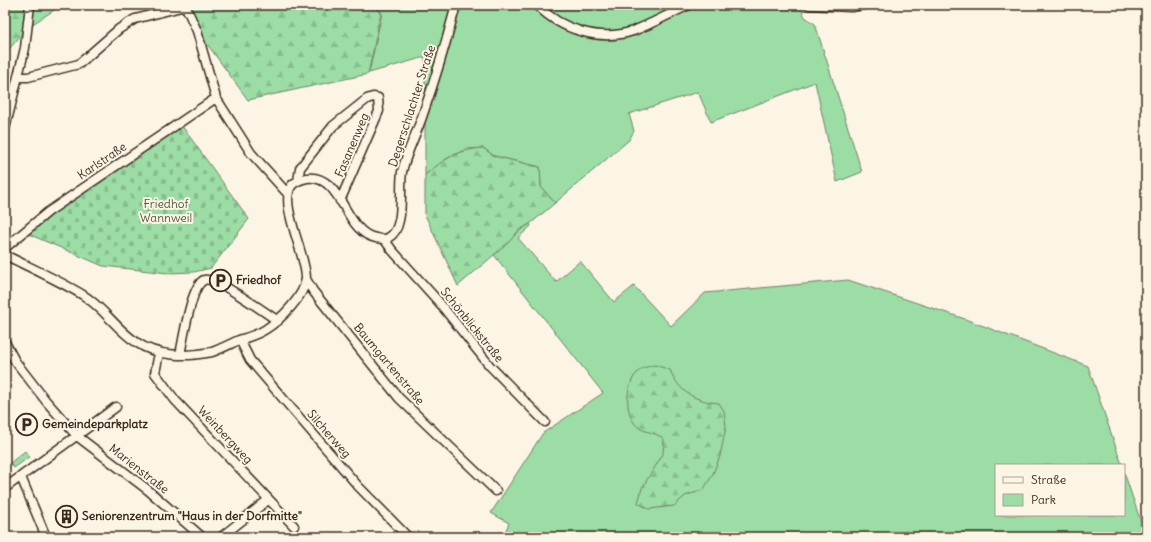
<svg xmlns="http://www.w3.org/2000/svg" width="1151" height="542" viewBox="0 0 1151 542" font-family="Delius,sans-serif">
<defs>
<pattern id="forest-firs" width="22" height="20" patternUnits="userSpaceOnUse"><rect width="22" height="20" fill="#9cdca5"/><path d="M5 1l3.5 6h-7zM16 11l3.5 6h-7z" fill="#87bd8e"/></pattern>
<pattern id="cemetery-stones" width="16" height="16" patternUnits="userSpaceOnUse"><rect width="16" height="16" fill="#9cdca5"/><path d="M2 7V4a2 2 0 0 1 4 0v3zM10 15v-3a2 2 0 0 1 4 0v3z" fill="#87bd8e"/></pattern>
</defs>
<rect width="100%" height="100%" fill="#fcf5e5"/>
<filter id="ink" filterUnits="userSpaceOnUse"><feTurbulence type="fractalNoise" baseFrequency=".025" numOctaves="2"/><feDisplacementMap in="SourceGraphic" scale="8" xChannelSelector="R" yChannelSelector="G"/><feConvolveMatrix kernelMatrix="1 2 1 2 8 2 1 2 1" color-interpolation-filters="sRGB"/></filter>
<g filter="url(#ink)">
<!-- green -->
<path fill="#9cdca5" stroke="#6c8362" d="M31,5H62L28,27Z
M373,5H799L805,17L815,24L862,172L837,182L815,82L711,122L698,92L629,114L634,131L629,140L555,203L541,187L540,167L494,156L483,148L466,149L446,159L425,175V57L369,73L382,13Z
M530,224L531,226L518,238L556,282L580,261L614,302L634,286L671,326L705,293L848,280L965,319L1088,366L1122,465H996V515H1124V472L1146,537H503L509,523L491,513L543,433L603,393L494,255C506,245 516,231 530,224Z
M25,451L29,457L14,468L10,463Z"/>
<!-- forest -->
<path fill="url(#forest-firs)" stroke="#6c8362" d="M5,5H30L27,28L5,54Z
M186,5H372L381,13L368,74L248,100L199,33Z
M483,148L494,156L540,167L541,187L555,203L530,224L519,230L509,242L458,286L425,215V175C445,159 456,150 483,148Z
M655,365L670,370C680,393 695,401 719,403L724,411L726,427L720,456L712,476L703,490L685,496L674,506L649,509L638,503L642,488L663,454L664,439C657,433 649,433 641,429C623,419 624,382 640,370C644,367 651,366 655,365Z"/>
<!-- cemetery -->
<path fill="url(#cemetery-stones)" stroke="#6c8362" d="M182,126L249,219L211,268L194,272L168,273L103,266L26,233L43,218Z"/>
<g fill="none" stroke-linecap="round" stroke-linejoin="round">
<defs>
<path id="minor" d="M185,5L197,31L216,98L251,153L288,194
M537,5C561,30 600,42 633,31C652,24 671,13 689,5
M809,5L851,7L864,5
M18,77H28L79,64L119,29L135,19L185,6
M5,129L25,48L30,5
M298,181L300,168L333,126L367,99L373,97L378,98L379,111L340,201
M384,239L392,250L438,301L490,366L545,422
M5,248L48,212L216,98
M5,255C31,268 58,280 83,295C103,307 116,329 136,342C157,357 187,357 212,352C221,349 230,344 239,340C249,337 257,335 266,329C280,320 305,296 306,278C306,254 278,203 292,185C296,181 302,179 307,178C343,174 344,233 376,238C380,239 384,240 388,238C406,229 399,190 402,172C406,153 416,135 422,117C435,80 446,43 456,5
M306,279L313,291L399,398L496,491
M240,340L250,360L358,486L408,537
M5,342L15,361L46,401L77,436L148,490L202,537
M159,353L155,373L175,400L294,526
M180,355C183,341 191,285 204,280C215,276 266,313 278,321
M21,477L44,532
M5,488L116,407
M221,537L268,500"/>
</defs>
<!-- minor casing -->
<use href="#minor" stroke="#3b2a1e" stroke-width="11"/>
<!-- minor -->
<use href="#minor" stroke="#fcf5e5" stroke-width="8"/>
</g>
</g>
<!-- icons -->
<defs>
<symbol id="parking-ring" viewBox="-11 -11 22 22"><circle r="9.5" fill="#fcf5e5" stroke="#3b2a1e" stroke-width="1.5"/><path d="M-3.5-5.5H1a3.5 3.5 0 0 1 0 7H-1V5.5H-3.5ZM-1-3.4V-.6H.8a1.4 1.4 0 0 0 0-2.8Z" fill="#3b2a1e"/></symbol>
<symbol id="building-ring" viewBox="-11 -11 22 22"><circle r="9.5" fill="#fcf5e5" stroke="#3b2a1e" stroke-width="1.5"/><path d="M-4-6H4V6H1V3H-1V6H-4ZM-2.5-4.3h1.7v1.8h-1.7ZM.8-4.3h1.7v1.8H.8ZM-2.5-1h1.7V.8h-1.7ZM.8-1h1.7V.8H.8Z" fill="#3b2a1e"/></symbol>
</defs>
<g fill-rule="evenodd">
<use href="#parking-ring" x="208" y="268" width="25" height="25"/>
<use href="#parking-ring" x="14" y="412" width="25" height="25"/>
<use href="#building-ring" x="54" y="504" width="25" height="25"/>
</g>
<g text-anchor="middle" stroke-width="4" stroke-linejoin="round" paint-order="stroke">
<!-- street labels -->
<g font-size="12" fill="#3b2a1e" stroke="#fcf5e5">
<text transform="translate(412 106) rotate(-72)" y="4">Degerschlachter Straße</text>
<text transform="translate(352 145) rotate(-67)" y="4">Fasanenweg</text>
<text transform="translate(102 161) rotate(-34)" y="4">Karlstraße</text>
<text transform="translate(472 325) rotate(51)" y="4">Schönblickstraße</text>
<text transform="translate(389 364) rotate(50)" y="4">Baumgartenstraße</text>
<text transform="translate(329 434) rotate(49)" y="4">Silcherweg</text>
<text transform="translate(225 435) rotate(47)" y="4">Weinbergweg</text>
<text transform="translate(139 469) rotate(38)" y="4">Marienstraße</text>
</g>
<!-- park labels -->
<g font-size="12" fill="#535640" stroke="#fcf5e5">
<text x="166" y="208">Friedhof<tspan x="166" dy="14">Wannweil</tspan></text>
</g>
<!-- poi labels -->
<g font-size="12" font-weight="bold" fill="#3b2a1e" stroke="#fcf5e5" text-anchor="start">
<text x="236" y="284">Friedhof</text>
<text x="42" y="428">Gemeindeparkplatz</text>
<text x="82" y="520">Seniorenzentrum "Haus in der Dorfmitte"</text>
</g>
</g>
<!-- margin -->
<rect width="1151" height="542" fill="none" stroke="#fcf5e5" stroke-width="20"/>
<rect x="10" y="10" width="1131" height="522" fill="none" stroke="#3b2a1e" stroke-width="1.5" filter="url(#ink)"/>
<!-- legend -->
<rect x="995" y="464" width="130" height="52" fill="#fcf5e5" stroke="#afa495"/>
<rect x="1003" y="477" width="20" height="6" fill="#fcf5e5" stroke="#afa495"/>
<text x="1031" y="484" font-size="12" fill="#3b2a1e">Straße</text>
<rect x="1003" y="494" width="20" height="12" fill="#9cdca5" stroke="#afa495"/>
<text x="1031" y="504" font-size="12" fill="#3b2a1e">Park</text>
</svg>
